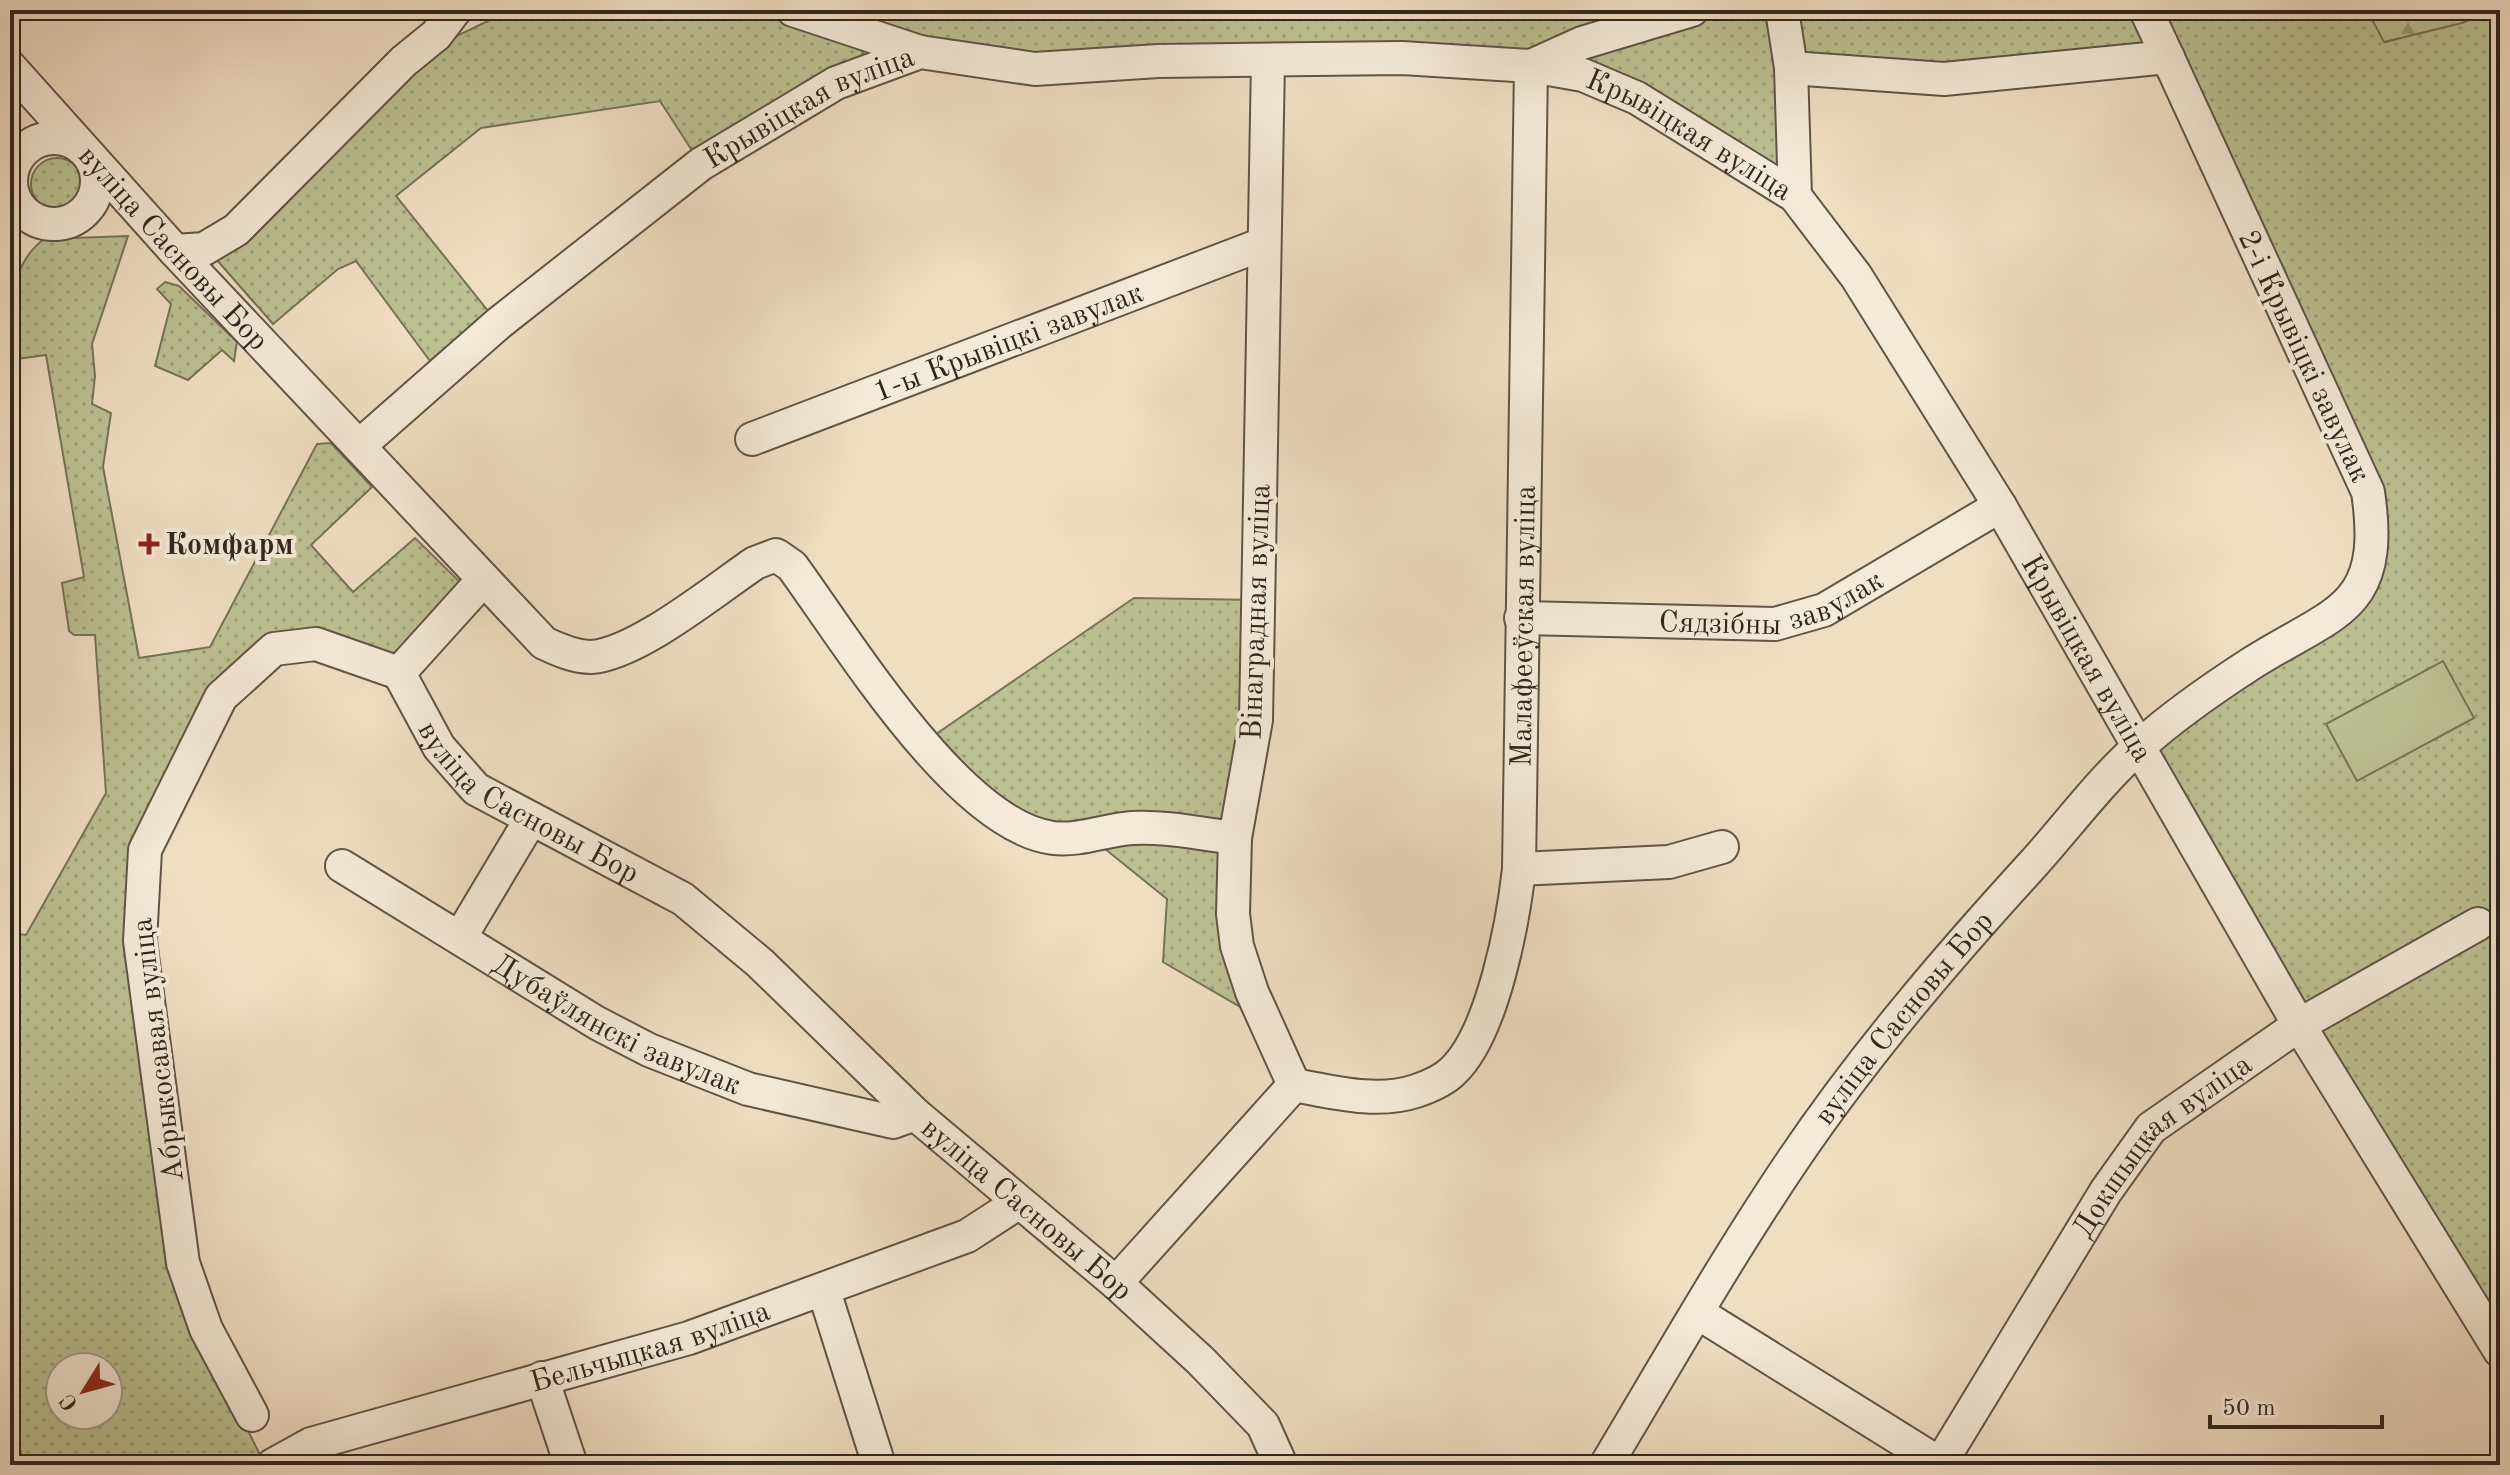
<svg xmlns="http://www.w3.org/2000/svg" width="2510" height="1475" viewBox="0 0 2510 1475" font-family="'Old Standard TT',serif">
<defs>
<pattern id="grass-dots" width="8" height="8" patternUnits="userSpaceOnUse" patternTransform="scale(2)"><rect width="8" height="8" fill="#bcc192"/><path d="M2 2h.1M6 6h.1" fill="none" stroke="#999d77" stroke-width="1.8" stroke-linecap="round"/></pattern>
<pattern id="forest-firs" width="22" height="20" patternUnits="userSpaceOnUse" patternTransform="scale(2)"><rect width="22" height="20" fill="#bcc192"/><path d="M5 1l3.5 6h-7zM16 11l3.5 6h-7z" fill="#999d77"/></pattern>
</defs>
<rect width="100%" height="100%" fill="#f0dec3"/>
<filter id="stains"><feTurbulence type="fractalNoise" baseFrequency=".0025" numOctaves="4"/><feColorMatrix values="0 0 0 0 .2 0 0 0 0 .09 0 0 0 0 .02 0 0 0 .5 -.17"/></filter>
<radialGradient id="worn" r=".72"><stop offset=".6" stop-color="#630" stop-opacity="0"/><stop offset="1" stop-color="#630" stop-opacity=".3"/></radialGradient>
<!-- grass -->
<path fill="url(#grass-dots)" stroke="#767458" stroke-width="2" fill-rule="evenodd" d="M511,10H743L847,40L863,52L861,60L693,152L660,101L481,128L396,196L489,312L430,361L356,261L338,269L273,324L216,259L442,43Z
M793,10H2367L2385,42L2500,10V1351L2140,745L2320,627L2374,530L2168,57L1791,68L1795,196L1583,75L1035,69Z
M31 184a26 26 0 1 1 52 0a26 26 0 1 1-52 0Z
M128,236L92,344L95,376L92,404L111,413L103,467L139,658L210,647L317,444L331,443L372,487L311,545L353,592L415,538L461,583L396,664L263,642L136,845L206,1345L263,1461L261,1465H24L10,1412V933L26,935L106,793L95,635H74L69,631L62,583L84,577L46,355L18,359C7,318 8,266 44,239ZM60,1367H108V1415H60Z
M165,282L179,286L237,342L234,361L222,350L188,380L155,366L171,304L157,289Z
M1134,598L1258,600L1233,914L1266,1022L1163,962L1167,899L1089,836L1051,838L923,743Z"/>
<!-- forest -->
<path fill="url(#forest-firs)" stroke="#767458" stroke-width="2" d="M2367,10H2493L2462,23L2384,42Z"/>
<!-- garden -->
<path fill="#bcc192" stroke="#767458" stroke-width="2" d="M2443,661L2474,718L2357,781L2326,724Z"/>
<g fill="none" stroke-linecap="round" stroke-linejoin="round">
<defs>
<g id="minor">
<path d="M793,10L920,52"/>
<path d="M1782,10L1791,68L1795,196"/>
<path id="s1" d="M1268,61L1256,720L1235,838L1233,914L1237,946L1252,992L1294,1085C1333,1092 1377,1104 1416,1091C1428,1087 1444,1080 1453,1071C1493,1033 1513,922 1519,869L1531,66"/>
<path d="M1531,66L1582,43L1692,10"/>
<path id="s2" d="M10,67L175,251L544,643C559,650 575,657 591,657C637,654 715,590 755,563L776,555L792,566C847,641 959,826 1053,838C1080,841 1105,830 1132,828C1165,826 1202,834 1235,838"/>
<path d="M1791,68L1944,79L2168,57"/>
<circle cx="54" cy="181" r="43"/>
<path d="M175,251L204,249L236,230L404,61L436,35L455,10"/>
<path id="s3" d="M752,439L1263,244"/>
<path id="s4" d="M359,446L499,323L701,164L836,83L920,52L1035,69L1158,61L1402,58L1531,66L1583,75L1637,98L1795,196L1856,276L2000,506L2299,1025L2500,1351"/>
<path id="s5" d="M1521,618L1775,624L1824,610L2000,506"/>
<path id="s6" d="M399,673L439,747L476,789L683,899L760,963L915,1114L1116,1283L1201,1361L1263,1425L1281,1465"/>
<path d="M399,673L483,580"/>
<path id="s7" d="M342,866L597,1023L649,1050L748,1089L893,1122L915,1114"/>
<path d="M1519,869L1669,862L1722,847"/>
<path d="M461,936L531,819"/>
<path d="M1116,1283L1294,1085"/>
<path d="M824,1291L879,1465"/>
<path d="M1698,1313L1942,1465"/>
<path d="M542,1378L571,1465"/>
<path d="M252,1415L206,1329L183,1263L140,941L145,850L221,697L274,649L316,644L399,673"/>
<path id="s8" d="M1940,1464L2106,1191L2151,1128L2299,1025L2478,924"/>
<path id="s9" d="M273,1465L311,1444L689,1338L967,1236L1018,1203"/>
<path id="s10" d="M1606,1465C1667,1363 1726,1259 1793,1160C1864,1055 1948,957 2034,863C2069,824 2102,779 2141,745C2173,716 2212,689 2249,665C2333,611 2386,612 2368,492L2146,10"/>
</g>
</defs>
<!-- minor casing -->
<use href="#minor" stroke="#615448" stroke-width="36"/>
<!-- minor -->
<use href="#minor" stroke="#f5ead8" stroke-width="32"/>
</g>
<!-- markers -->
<path fill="#8f2418" stroke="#f5ead8" stroke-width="3" d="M145 532h8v8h8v8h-8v8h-8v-8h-8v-8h8z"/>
<g text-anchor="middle" stroke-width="8" stroke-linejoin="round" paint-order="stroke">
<!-- street labels -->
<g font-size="30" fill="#31261f" stroke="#f5ead8">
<text dy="10" stroke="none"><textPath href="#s4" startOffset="566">Крывіцкая вуліца</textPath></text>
<text dy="10" stroke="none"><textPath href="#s4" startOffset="1478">Крывіцкая вуліца</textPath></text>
<text dy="10" stroke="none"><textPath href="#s2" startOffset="244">вуліца Сасновы Бор</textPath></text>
<text dy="10" stroke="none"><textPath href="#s3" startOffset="274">1-ы Крывіцкі завулак</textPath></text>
<text transform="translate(2305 356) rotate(65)" y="10">2-і Крывіцкі завулак</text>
<text dy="10" stroke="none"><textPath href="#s5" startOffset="254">Сядзібны завулак</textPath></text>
<text transform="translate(1255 612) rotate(-88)" y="10">Вінаградная вуліца</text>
<text dy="10" stroke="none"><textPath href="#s1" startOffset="1662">Малафееўская вуліца</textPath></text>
<text dy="10" stroke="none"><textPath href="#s4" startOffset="2148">Крывіцкая вуліца</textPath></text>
<text dy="10" stroke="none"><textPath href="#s6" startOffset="190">вуліца Сасновы Бор</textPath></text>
<text dy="10" stroke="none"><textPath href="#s10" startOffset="538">вуліца Сасновы Бор</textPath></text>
<text dy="10" stroke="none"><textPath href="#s7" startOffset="318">Дубаўлянскі завулак</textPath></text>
<text transform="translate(157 1050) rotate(-97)" y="10">Абрыкосавая вуліца</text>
<text dy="10" stroke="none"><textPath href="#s8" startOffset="392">Докшыцкая вуліца</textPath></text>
<text dy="10" stroke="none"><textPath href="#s6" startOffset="838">вуліца Сасновы Бор</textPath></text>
<text dy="10" stroke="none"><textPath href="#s9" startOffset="396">Бельчыцкая вуліца</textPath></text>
</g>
<!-- poi labels -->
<g font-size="30" font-weight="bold" fill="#31261f" stroke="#f5ead8" text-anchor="start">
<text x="165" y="554">Комфарм</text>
</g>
</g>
<!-- margin -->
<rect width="2510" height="1475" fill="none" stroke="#f0dec3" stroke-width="40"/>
<rect x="12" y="12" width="2486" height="1451" fill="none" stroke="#31261f" stroke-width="4"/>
<rect x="20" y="20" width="2470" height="1435" fill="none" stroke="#31261f" stroke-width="2"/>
<!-- north arrow -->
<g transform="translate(84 1391) rotate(233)"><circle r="38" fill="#f5ead8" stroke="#a79c8e" stroke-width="2"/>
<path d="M0-6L14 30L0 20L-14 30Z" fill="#8f2418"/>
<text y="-12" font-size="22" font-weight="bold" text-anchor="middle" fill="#31261f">С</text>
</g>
<!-- scale -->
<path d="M2210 1415v12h172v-12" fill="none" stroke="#31261f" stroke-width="4"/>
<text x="2222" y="1415" font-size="24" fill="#31261f" stroke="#f5ead8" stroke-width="6" paint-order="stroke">50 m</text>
<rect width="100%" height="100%" filter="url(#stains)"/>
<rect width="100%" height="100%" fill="url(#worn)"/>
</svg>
